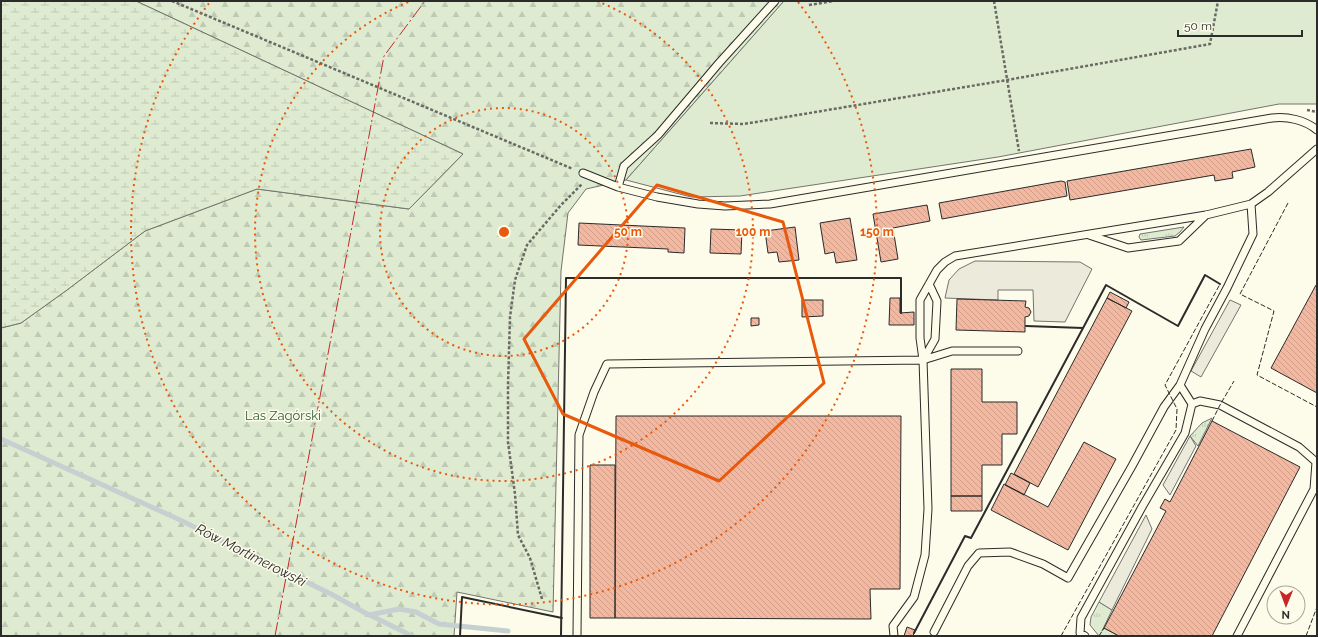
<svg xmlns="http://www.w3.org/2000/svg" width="1318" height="637" viewBox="0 0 1318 637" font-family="Raleway,sans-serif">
<defs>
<pattern id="grass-tufts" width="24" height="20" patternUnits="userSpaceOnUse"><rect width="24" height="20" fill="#deebd1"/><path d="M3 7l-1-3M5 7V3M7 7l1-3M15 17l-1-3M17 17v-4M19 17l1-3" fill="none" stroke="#bfcab4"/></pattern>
<pattern id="forest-firs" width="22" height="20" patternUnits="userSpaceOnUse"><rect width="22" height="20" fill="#deebd1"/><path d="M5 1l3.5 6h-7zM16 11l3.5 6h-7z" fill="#bfcab4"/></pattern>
<pattern id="wetland-marsh" width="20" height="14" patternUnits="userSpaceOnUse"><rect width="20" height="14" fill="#deebd1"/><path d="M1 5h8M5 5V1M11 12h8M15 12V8" fill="none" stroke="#bfcab4"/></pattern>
<pattern id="building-back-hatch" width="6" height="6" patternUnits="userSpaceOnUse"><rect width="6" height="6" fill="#f2b8a0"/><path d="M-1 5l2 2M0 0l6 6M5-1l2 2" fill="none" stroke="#d09e8a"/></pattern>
</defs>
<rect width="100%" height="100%" fill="#fdfbea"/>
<!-- grass -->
<path fill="url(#grass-tufts)" stroke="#74746e" d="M1184,227L1180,232L1175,236L1141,240L1139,237L1140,234Z
M1212,418L1198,446L1190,436L1202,423Z
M1099,602L1112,610L1102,631L1104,628L1119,636H1099L1090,625L1091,617Z"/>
<!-- forest -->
<path fill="url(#forest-firs)" stroke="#74746e" d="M136,1H784L626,180L586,189L568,213L561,271L553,612L457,592L454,636H1V328L21,323L67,290L145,231L257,189L409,209L463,154Z"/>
<!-- wetland -->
<path fill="url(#wetland-marsh)" stroke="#74746e" d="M1,1H136L463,154L409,209L257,189L145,231L67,290L21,323L1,328Z"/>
<!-- garden -->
<path fill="#deebd1" stroke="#74746e" d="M784,1H1317V104H1279L998,157L740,196L691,197L626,180Z"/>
<!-- parking -->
<path fill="#eceadb" stroke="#74746e" d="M975,261L1080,262L1092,269L1065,322L1034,321L1033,290H998V300L945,298L949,280L959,269Z
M1230,300L1241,305L1201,377L1191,371Z
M1190,436L1196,446L1170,495L1163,485Z
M1146,515L1152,529L1112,610L1099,602Z"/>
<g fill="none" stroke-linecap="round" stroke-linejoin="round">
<!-- stream -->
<path stroke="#c7d0d0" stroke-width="5" d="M1,439L178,519L331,594L369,615L399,609L416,612L439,624L508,631
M370,615L412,636"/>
</g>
<!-- building -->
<path fill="url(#building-back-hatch)" stroke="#2b2b2b" d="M1251,149L1255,167L1232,172L1233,178L1215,181L1214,175L1070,200L1067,181Z
M1061,181L1065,182L1067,196L942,219L939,203Z
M927,205L930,221L893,228L898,259L881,262L873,214Z
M850,218L857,260L836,263L834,252L825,254L820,223Z
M579,223L685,228L684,253L668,252V249L578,245Z
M795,227L799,260L779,262L777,252L768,253L765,231Z
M711,229L742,230L741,254L710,253Z
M1316,285H1317V393L1271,368Z
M1110,292L1129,302L1126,308L1107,298Z
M890,298H900V313L914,312V325H889Z
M1107,298L1132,311L1038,487L1014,474Z
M957,299L1026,301L1025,307L1029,308L1031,312L1029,316L1025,317V332L956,330Z
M802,300H823V316L802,317Z
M751,318H759V325L751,326Z
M951,369H982V402H1017V434H1002V465H982V496H951Z
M616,416H901L900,589H870L871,619L615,618Z
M1212,421L1300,467L1212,636H1119L1104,628L1166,511L1160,508L1165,499L1170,502Z
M1084,442L1116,459L1068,550L991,510L1004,484L1048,507Z
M590,465H615V618H590Z
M1011,473L1030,483L1024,495L1005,485Z
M951,496H982V511H951Z
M907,627L915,630L913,636H904Z"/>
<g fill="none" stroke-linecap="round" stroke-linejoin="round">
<defs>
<path id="service" d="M583,173L618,187L657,197L698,204L725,206L770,204L1272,118C1287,116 1305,120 1317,130
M618,187L624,166L658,135L719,63L775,1
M1089,235L1128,248L1179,241L1206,215
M923,360L935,339L937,301L929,284
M1192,404L1200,401L1220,405L1299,447L1316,462L1314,489L1237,636
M934,632L968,566L979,553L1010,552L1043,564L1068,578L1132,466L1164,407L1180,385
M577,636L579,435L594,392L607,364L923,360L952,351H1018
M894,636L893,626L914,597L925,555L928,509L923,360L920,338V300L937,270L945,262L955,256L1206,215L1251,204
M1085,636L1080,633L1081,618L1142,507L1185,433L1192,404L1180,385L1205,329L1227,288L1253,234L1251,204L1268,192L1317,149"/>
</defs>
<!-- service casing -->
<use href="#service" stroke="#2b2b2b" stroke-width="9"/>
<!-- path -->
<path stroke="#6a6964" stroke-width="2.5" stroke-dasharray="3 2" stroke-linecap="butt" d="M172,1L573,169
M994,1L1019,151
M809,5L834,1
M1307,110L1317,112
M710,123L744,124L1007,80L1210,44L1218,1
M542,599L530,558L518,535L515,494L508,442V385L510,317L515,280L527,245L561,205L582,184"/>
<!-- service -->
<use href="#service" stroke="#fdfbea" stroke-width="7"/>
<!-- fence -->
<path stroke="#2b2b2b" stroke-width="1" stroke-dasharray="5 2" stroke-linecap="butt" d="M1288,203L1240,294L1274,311L1257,375L1317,407
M1212,421L1220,405L1234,381
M1061,636L1176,430L1177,409L1165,385L1220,284
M1099,636L1104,628
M1306,636L1317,607"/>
<!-- wall -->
<path stroke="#2b2b2b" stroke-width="2" d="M1026,326L1083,328
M914,633L965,536L971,538L1106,285L1178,326L1205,275L1220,284
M460,636L462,597L562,618
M561,636L566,278H901V313"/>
<!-- power -->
<path stroke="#c62828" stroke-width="1" stroke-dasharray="14 3 2 3" stroke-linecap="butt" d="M275,636L384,56L425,1"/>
</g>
<!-- marked area -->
<path fill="none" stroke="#e8590c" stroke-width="3" stroke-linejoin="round" d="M657,185L783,222L824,383L719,481L563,414L524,339Z"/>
<!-- distance rings -->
<g fill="none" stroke="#e8590c" stroke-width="2" stroke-dasharray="2 4">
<circle cx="504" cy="232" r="124"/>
<path d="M597 1A249 249 0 1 1 411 1"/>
<path d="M798 2A373 373 0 1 1 210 2"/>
</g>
<g text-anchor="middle" stroke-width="3" stroke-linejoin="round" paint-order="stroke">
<!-- park labels -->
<g font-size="13" fill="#34623c" stroke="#fdfbea">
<text x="283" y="420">Las Zagórski</text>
</g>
<!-- water labels -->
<g font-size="14" font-style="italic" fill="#2b2b2b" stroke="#fdfbea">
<text transform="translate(251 555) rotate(27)" y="5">Rów Mortimerowski</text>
</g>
</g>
<circle cx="504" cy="232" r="6" fill="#e8590c" stroke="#fdfbea" stroke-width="2"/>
<g font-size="12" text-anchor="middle" font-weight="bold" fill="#e8590c" stroke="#fdfbea" stroke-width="3" stroke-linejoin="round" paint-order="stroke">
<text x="628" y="236">50 m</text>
<text x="753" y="236">100 m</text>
<text x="877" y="236">150 m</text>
</g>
<!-- border -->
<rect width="1318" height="637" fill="none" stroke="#2b2b2b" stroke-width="4"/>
<!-- north arrow -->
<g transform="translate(1286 605) rotate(181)"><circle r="19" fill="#fdfbea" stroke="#a9a89e"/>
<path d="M0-3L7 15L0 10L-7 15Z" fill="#c62828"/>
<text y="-6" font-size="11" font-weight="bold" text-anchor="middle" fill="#2b2b2b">N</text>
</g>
<!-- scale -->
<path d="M1178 30v6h124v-6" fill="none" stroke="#2b2b2b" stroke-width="2"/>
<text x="1184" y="30" font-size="12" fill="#2b2b2b" stroke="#fdfbea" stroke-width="3" paint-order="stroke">50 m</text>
</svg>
